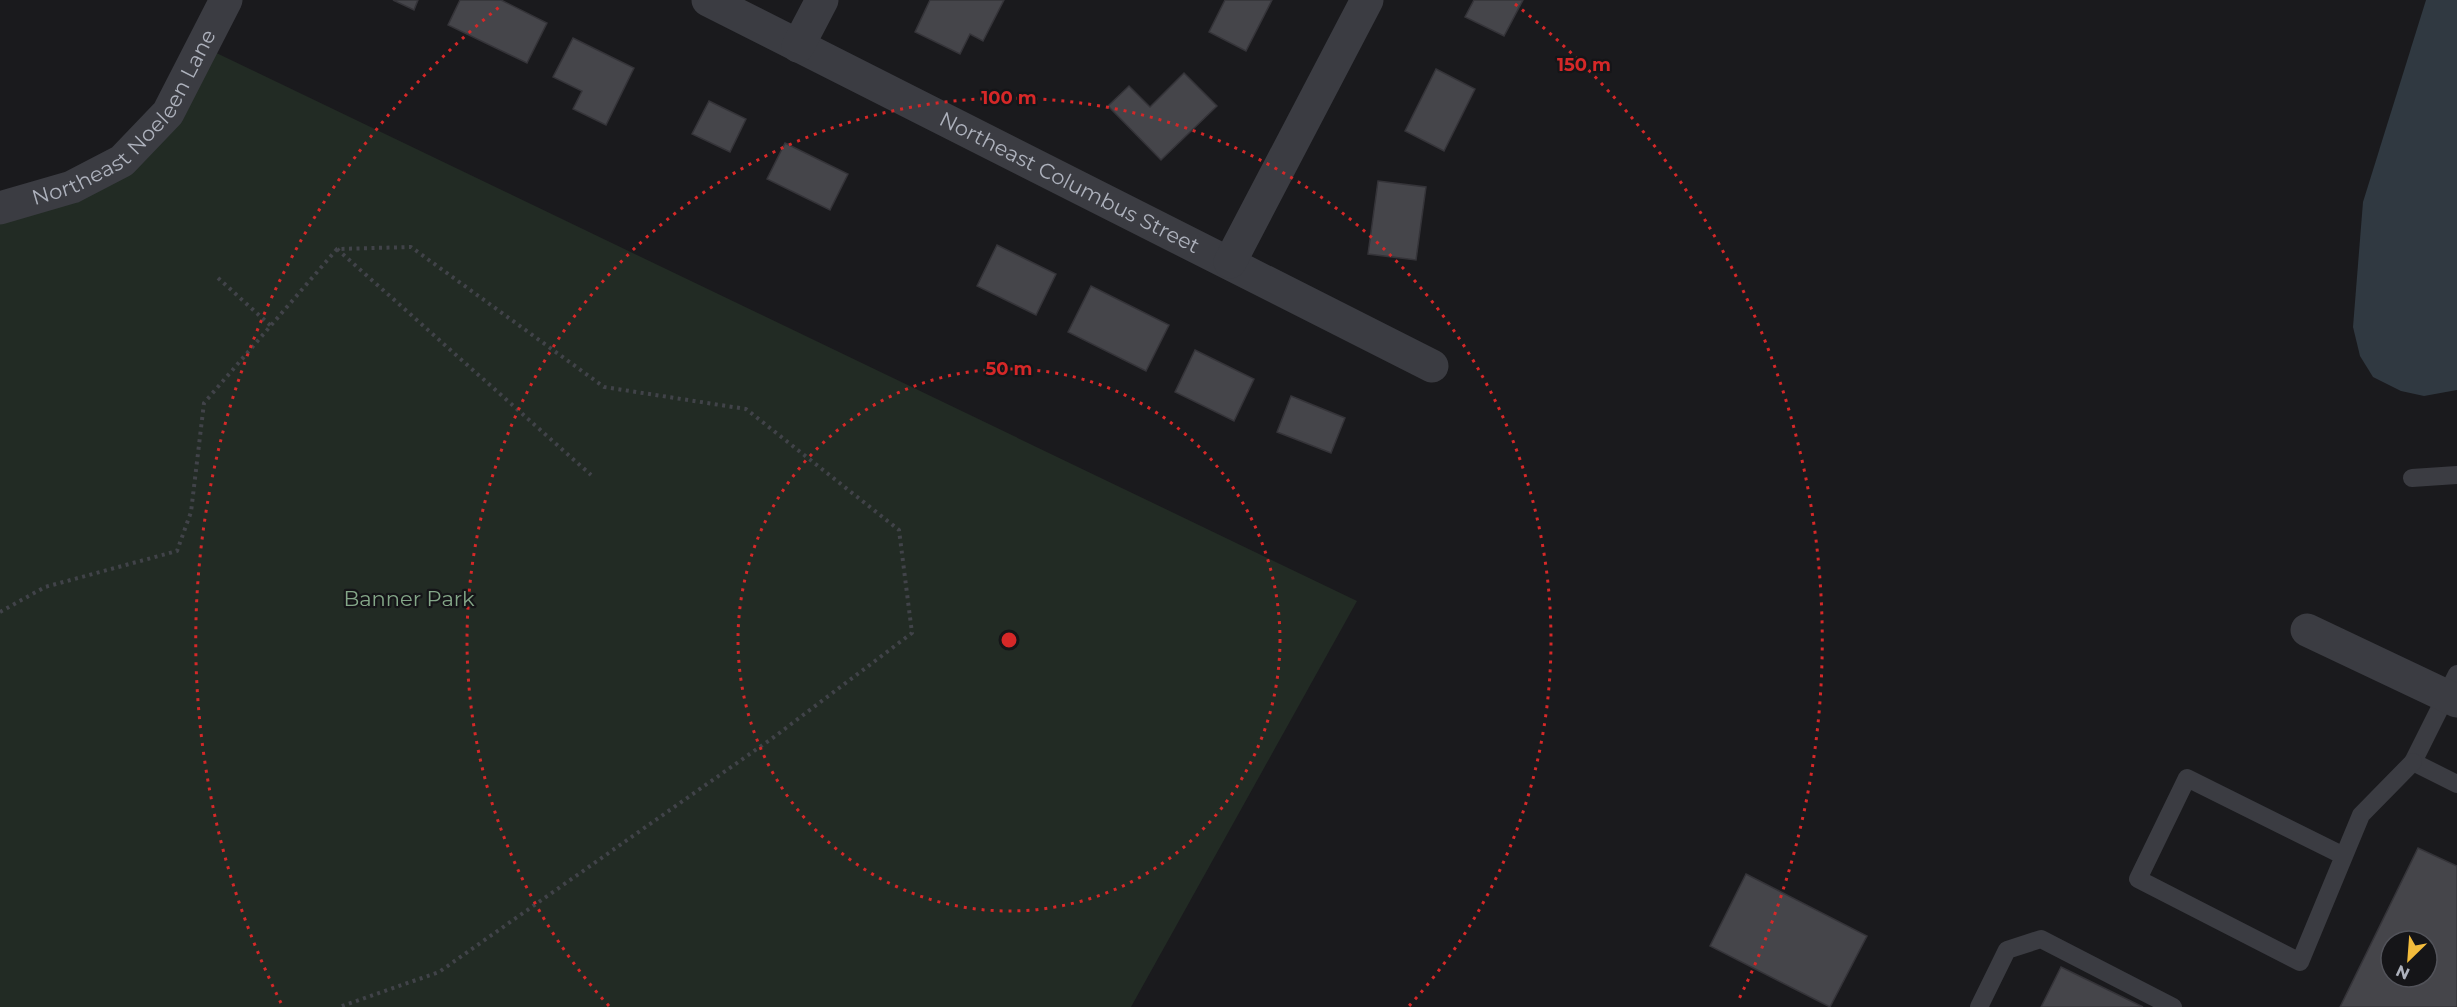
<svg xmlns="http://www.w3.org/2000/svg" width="2457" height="1007" viewBox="0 0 2457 1007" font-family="Montserrat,sans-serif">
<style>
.green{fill:#222b24}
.water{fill:#303941}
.building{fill:#45454a;stroke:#353439;stroke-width:1.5;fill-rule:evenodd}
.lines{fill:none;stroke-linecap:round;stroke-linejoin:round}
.path{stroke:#414349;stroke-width:4;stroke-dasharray:3 4.5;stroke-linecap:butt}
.lane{stroke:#3b3c42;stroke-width:18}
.street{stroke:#3b3c42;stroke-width:33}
.ring{fill:none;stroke:#d62828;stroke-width:3;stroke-dasharray:3 6}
.labels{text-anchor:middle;stroke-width:4.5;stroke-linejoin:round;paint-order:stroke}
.street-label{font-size:21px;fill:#adb1bc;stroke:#151518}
.park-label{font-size:21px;fill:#84a788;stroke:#151518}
.centre{fill:#d62828;stroke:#151518;stroke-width:3}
.ring-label{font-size:18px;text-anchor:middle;font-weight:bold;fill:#d62828;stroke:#151518;stroke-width:4.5;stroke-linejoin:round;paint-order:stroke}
</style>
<rect width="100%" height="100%" fill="#1a1a1d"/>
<path class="green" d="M204 47 1357 601 1131 1007H0V212L122 161Z"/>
<path class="water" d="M2426 0H2457V390L2424 396 2401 391 2373 377 2360 356 2353 327 2363 202Z"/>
<g class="building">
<path d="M393 0H418L414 10Z"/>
<path d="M460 0H501L547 23 527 63 448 25Z"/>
<path d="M930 0H1004L983 41 970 34 960 54 915 32Z"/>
<path d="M1225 0H1272L1246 51 1209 32Z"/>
<path d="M1474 0H1523L1504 36 1465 17Z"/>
<path d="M573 38 634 68 606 125 573 109 582 91 553 77Z"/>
<path d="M1436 69 1475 89 1444 151 1405 131Z"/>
<path d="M1184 73 1217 106 1161 160 1108 106 1129 86 1150 107Z"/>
<path d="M709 101 746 119 730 152 692 134Z"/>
<path d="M785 143 848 174 830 210 767 179Z"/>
<path d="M1378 181 1426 187 1416 260 1368 254Z"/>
<path d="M997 245 1056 274 1036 315 977 286Z"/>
<path d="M1091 286 1169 325 1146 371 1068 332Z"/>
<path d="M1195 350 1254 379 1234 421 1175 392Z"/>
<path d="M1291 396 1345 418 1331 453 1277 432Z"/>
<path d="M2418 848 2457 866V1007H2340ZM2391 941H2427V977H2391Z"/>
<path d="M1746 874 1867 936 1830 1007 1710 946Z"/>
<path d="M2061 967 2143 1007H2041Z"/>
</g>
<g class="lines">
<g class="path">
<path d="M337 249 591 475"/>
<path d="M218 278 271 326"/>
<path d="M0 612 45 587 177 551 191 512 204 403 337 249 411 247 604 387 746 409 899 530 912 633 774 737 439 972 339 1007"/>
</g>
<g class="lane">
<path d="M2412 478 2457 475"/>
<path d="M2457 674 2413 762 2457 784"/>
<path d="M2344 856 2187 778 2138 879 2300 962 2361 815 2413 762"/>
<path d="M1979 1007 2007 950 2041 939 2173 1007"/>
</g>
<g class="street">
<path id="s1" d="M708 0 1432 366"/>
<path d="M798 46 822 0"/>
<path id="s2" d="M0 208 72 187 122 161 168 113 226 0"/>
<path d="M1230 262 1367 0"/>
<path d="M2307 630 2457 701"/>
</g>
</g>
<g class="ring">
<circle cx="1009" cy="640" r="271"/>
<path d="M609 1006A542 542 0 1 1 1409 1006"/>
<path d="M281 1003A813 813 0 0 1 503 4M1515 4A813 813 0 0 1 1737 1003"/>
</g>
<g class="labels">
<g class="street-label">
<text dy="7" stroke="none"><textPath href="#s2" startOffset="162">Northeast Noeleen Lane</textPath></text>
<text dy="7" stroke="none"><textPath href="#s1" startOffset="405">Northeast Columbus Street</textPath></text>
</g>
<g class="park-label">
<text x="409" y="606">Banner Park</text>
</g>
</g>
<circle cx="1009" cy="640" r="9" class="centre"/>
<g class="ring-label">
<text x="1584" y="71">150 m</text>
<text x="1009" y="104">100 m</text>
<text x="1009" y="375">50 m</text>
</g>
<g transform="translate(2409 959) rotate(205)"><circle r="28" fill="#151518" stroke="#52535a" stroke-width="1.5"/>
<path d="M0-4.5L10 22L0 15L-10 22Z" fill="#f3bc3c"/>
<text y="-9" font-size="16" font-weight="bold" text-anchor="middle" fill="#adb1bc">N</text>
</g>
</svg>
